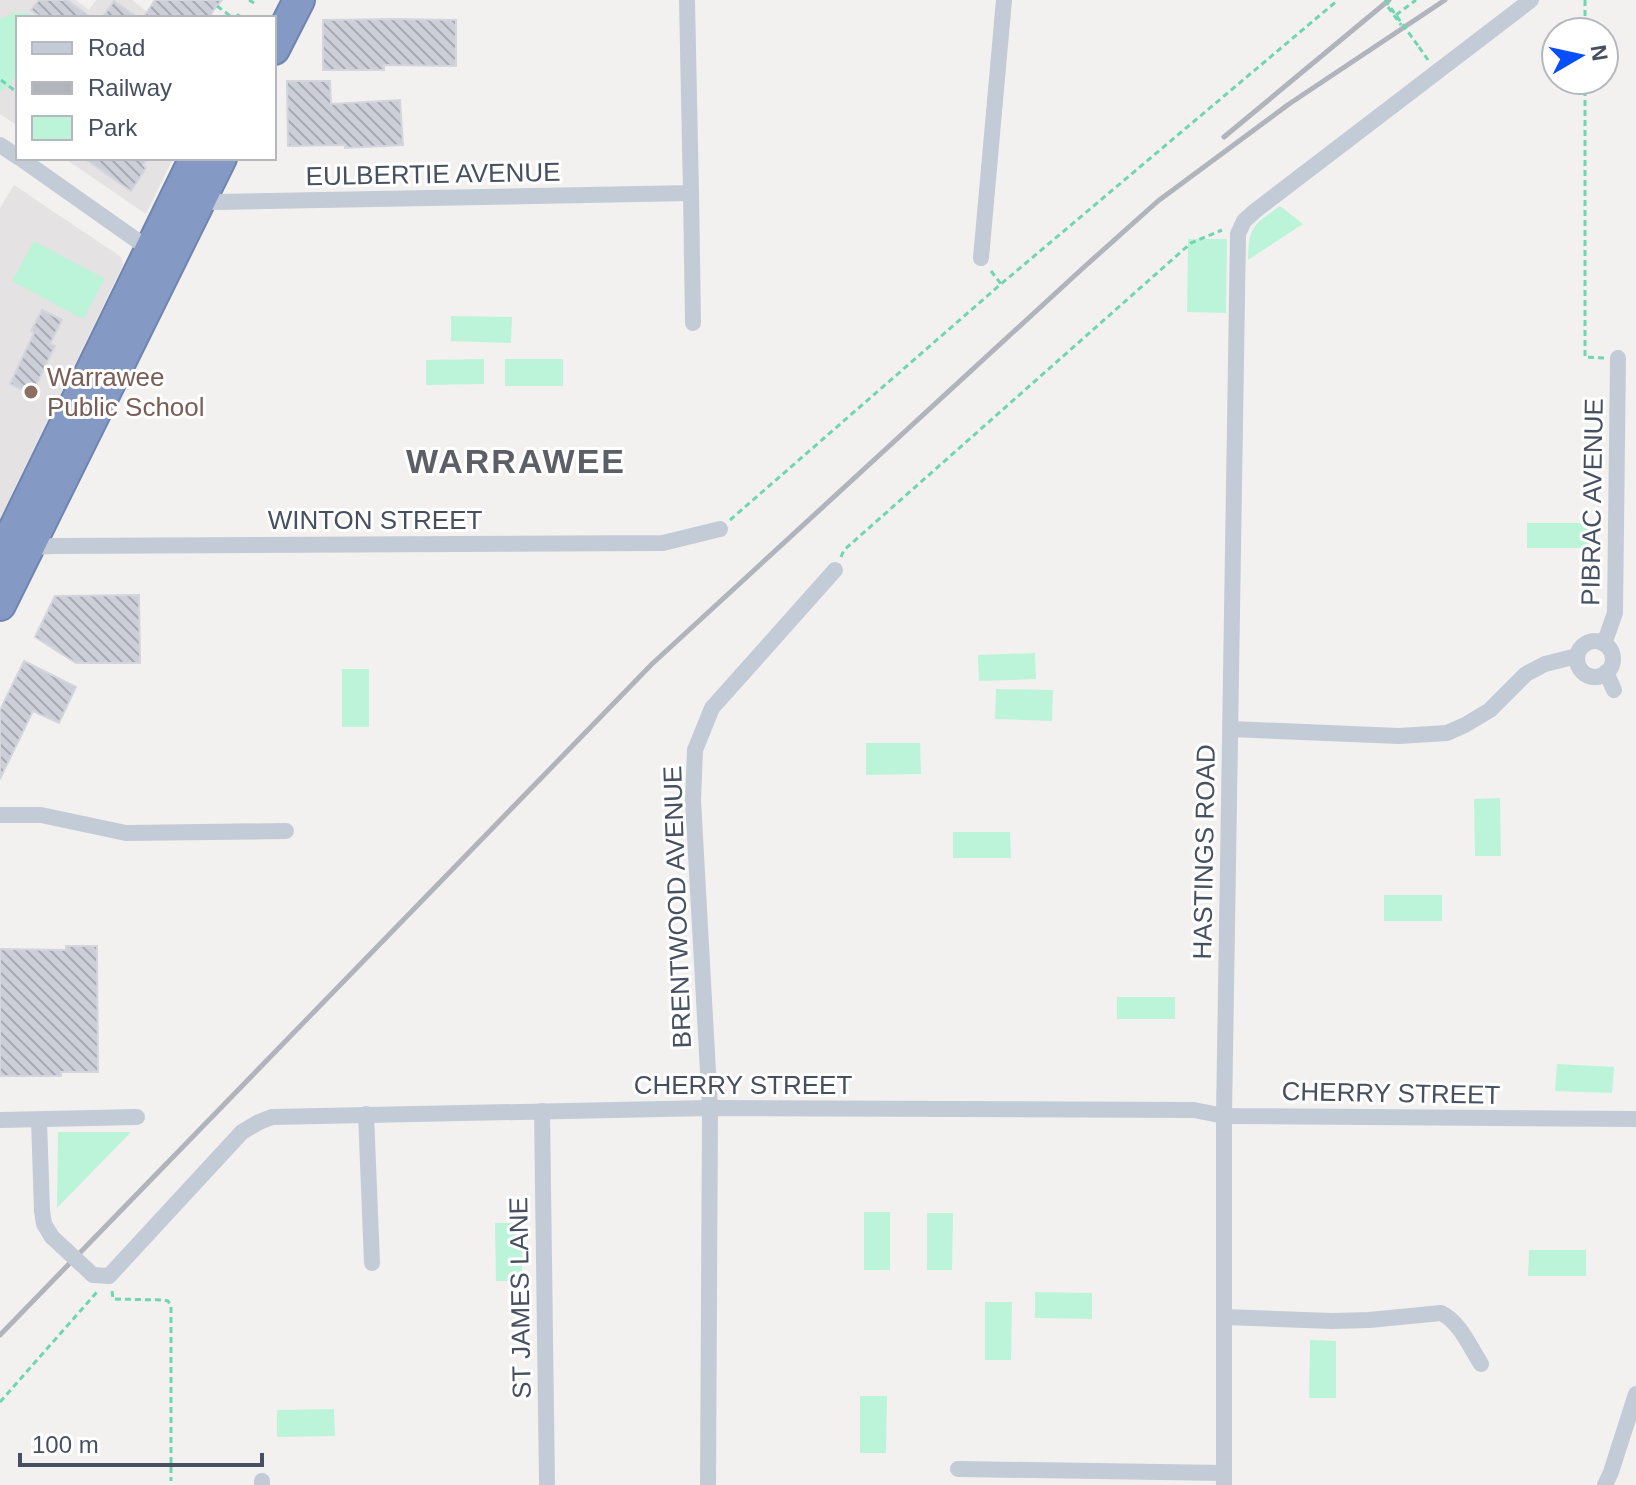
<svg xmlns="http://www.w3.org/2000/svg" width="1636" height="1485" viewBox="0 0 1636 1485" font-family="Arial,sans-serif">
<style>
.education{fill:#e4e2e2}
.park{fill:#bbf4d9}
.building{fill:url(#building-back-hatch);stroke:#d4d5dd;stroke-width:2}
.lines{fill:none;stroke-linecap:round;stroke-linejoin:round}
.highway-casing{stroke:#6f85b0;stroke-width:34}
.path{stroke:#6fd6b1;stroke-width:3;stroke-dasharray:6 4;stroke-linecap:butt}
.street{stroke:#c3cbd7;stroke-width:16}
.highway{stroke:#849ac4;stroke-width:30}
.rail{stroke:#b2b4bc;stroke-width:5}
.path-bridge{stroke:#6fd6b1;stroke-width:3;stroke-dasharray:6 4;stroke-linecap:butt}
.street-bridge{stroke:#c3cbd7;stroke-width:16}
.education-dot{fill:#8d6e63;stroke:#fff;stroke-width:3}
.labels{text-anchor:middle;stroke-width:6;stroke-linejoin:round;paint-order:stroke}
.street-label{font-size:26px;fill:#465060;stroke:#fff}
.education-label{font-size:26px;fill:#785e54;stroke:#fff;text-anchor:start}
.district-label{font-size:34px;font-weight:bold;letter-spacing:2px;fill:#5c5f66;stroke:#fff}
</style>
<defs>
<pattern id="building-back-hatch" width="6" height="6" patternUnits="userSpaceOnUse" patternTransform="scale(2)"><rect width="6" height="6" fill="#cccfd7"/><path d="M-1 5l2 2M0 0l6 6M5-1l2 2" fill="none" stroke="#a7aab2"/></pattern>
</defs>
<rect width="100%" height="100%" fill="#f3f1f0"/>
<g class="education">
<path d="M0 0H76L89 10 96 0H132L154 17 153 18H18V126L0 114Z"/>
<path d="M64 158H173L146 214Z"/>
<path d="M14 185 121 257 123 265 0 518V208Z"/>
</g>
<g class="park">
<path d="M14 13H29L34 18H18V75L8 86 0 92V19Z"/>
<path d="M1280 206 1303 224 1248 260C1249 225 1253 226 1280 206Z"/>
<path d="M1188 239H1227L1226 313 1187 312Z"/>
<path d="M34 241 105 279 83 319 12 281Z"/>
<path d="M451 316 512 317 511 343 451 341Z"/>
<path d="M484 359V384L426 385V360Z"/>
<rect x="505" y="359" width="58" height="27"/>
<rect x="1527" y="523" width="64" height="25"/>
<path d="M1035 653 1036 679 979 681 978 655Z"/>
<rect x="342" y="669" width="27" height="58"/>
<path d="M996 689 1053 690 1052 721 995 719Z"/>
<path d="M866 743H920L921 774 866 775Z"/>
<path d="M1500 798 1501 856H1475L1474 799Z"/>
<path d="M953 832H1010L1011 858H953Z"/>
<rect x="1384" y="895" width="58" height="26"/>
<rect x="1117" y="997" width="58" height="22"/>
<path d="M1557 1064 1614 1067 1612 1093 1555 1091Z"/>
<path d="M58 1132H131L57 1208Z"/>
<rect x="864" y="1212" width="26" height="58"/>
<path d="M927 1213H953L952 1270H927Z"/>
<path d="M495 1223H522V1281H496Z"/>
<path d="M1529 1250H1586V1276H1528Z"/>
<path d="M1035 1292 1092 1293V1319L1035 1318Z"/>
<path d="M985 1302H1012L1011 1360H985Z"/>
<path d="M1310 1340 1336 1341V1398H1309Z"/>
<path d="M860 1396H887L886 1453H860Z"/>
<path d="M334 1409 335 1436 277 1437V1410Z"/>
</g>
<g class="building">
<path d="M39 0H67L92 18H42L31 10Z"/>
<path d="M155 0H222L212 12 211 18H143Z"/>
<path d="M114 1 138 18H102Z"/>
<path d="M394 19 456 20V66L384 65V70H323V20Z"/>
<path d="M287 81H330L331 104 400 100 403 145 345 148V145L288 146Z"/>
<path d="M84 158H148L143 165 146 168 131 191Z"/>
<path d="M42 310 62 320 50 344 55 346 32 394 10 384 34 333 31 331Z"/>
<path d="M139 595 140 663H76L35 637 55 596Z"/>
<path d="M24 661 76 687 59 723 33 711 0 779V710Z"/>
<path d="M66 946H97L98 1072H61V1076H0V949L66 950Z"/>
</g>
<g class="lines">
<defs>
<g id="highway">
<path d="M274 49 299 0"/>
<path d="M0 558 195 158"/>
<path d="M0 605 221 158"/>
</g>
</defs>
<use href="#highway" class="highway-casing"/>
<g class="path">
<path d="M249 0 254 3"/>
<path d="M1585 0V32"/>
<path d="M217 6 233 18"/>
<path d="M1388 7 1401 25"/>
<path d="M1396 15 1416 0"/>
<path d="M236 18 238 15 243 18"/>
<path d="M1419 47 1428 60"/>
<path d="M1 80 18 93"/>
<path d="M1585 80V357L1604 358"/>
<path d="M991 271 1001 284"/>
<path d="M730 520 1001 284 1338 0"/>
<path d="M841 557 844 550 1191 243 1222 230"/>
<path d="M112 1291 113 1299 164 1300 168 1301 171 1306V1481"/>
<path d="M0 1402 97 1292"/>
</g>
<g class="street">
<path d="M0 145 18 157"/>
<path d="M20 158 142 244 152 248"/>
<path d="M691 193 693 323"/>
<path d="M197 201 218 202 691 193 687 0"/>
<path d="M981 258 1004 0"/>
<path d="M29 547 56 546 663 543 720 529"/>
<circle cx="1595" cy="659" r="18"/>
<path d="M1604 644 1615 613 1618 358"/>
<path d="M1606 672 1614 690"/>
<path d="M1231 729 1399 736 1447 733 1465 725 1490 710 1526 674 1545 664 1577 656"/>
<path d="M0 815H41L126 833 286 831"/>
<path d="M542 1111 547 1485"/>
<path d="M366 1114 372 1263"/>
<path d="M0 1120 137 1117"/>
<path d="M39 1120 42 1211 44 1224 52 1237"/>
<path d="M93 1275 109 1276 242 1132 259 1122 272 1117 710 1108 1194 1110 1224 1116 1636 1119"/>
<path d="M1224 1317 1332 1321 1369 1320 1441 1313C1460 1322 1470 1347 1481 1364"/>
<path d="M958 1469 1224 1473"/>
<path d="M262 1481V1485"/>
<path d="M708 1485 710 1108 693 800 695 750 712 708 835 570"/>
<path d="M1224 1485V1116L1238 234 1244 221 1255 211 1531 0"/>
<path d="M1605 1485 1611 1472 1636 1394"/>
</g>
<use href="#highway" class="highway"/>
<g class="rail">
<path d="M1224 137 1389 0"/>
<path d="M0 1335 652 664 1083 268 1158 201 1289 104 1445 0"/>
</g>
<path class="path-bridge" d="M1385 0 1419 47"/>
<path class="street-bridge" d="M52 1237 93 1275"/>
</g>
<circle class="education-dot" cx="31" cy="392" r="8"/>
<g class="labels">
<g class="street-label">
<text transform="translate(433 174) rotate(-1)" y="9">EULBERTIE AVENUE</text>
<text transform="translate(1592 502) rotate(-89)" y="9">PIBRAC AVENUE</text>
<text x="375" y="529">WINTON STREET</text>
<text transform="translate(1204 852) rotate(-89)" y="9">HASTINGS ROAD</text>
<text transform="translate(677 907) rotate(-92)" y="9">BRENTWOOD AVENUE</text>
<text x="743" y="1094">CHERRY STREET</text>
<text transform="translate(1391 1093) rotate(1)" y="9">CHERRY STREET</text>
<text transform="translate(520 1298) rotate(-91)" y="9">ST JAMES LANE</text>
</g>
<g class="education-label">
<text x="47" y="386">Warrawee<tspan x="47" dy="30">Public School</tspan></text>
</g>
<g class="district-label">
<text x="516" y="473">WARRAWEE</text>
</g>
</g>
<rect x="16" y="16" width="260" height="144" fill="#ffffff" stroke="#b5b9bf" stroke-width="2"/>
<rect x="32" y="42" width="40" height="12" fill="#c3cbd7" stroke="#b5b9bf" stroke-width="2"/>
<text x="88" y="56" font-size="24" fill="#465060">Road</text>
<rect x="32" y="82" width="40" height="12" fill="#b2b4bc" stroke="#b5b9bf" stroke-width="2"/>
<text x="88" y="96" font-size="24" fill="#465060">Railway</text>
<rect x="32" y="116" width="40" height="24" fill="#bbf4d9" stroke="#b5b9bf" stroke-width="2"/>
<text x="88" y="136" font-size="24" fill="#465060">Park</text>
<g transform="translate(1580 56) rotate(81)"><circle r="38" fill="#ffffff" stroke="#b5b9bf" stroke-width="2"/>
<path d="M0-6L14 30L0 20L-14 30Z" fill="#064ff8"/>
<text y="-12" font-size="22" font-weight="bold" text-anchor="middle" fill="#465060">N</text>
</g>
<path d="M20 1453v12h242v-12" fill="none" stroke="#465060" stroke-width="4"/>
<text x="32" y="1453" font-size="24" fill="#465060" stroke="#ffffff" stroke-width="6" paint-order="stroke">100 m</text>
</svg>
